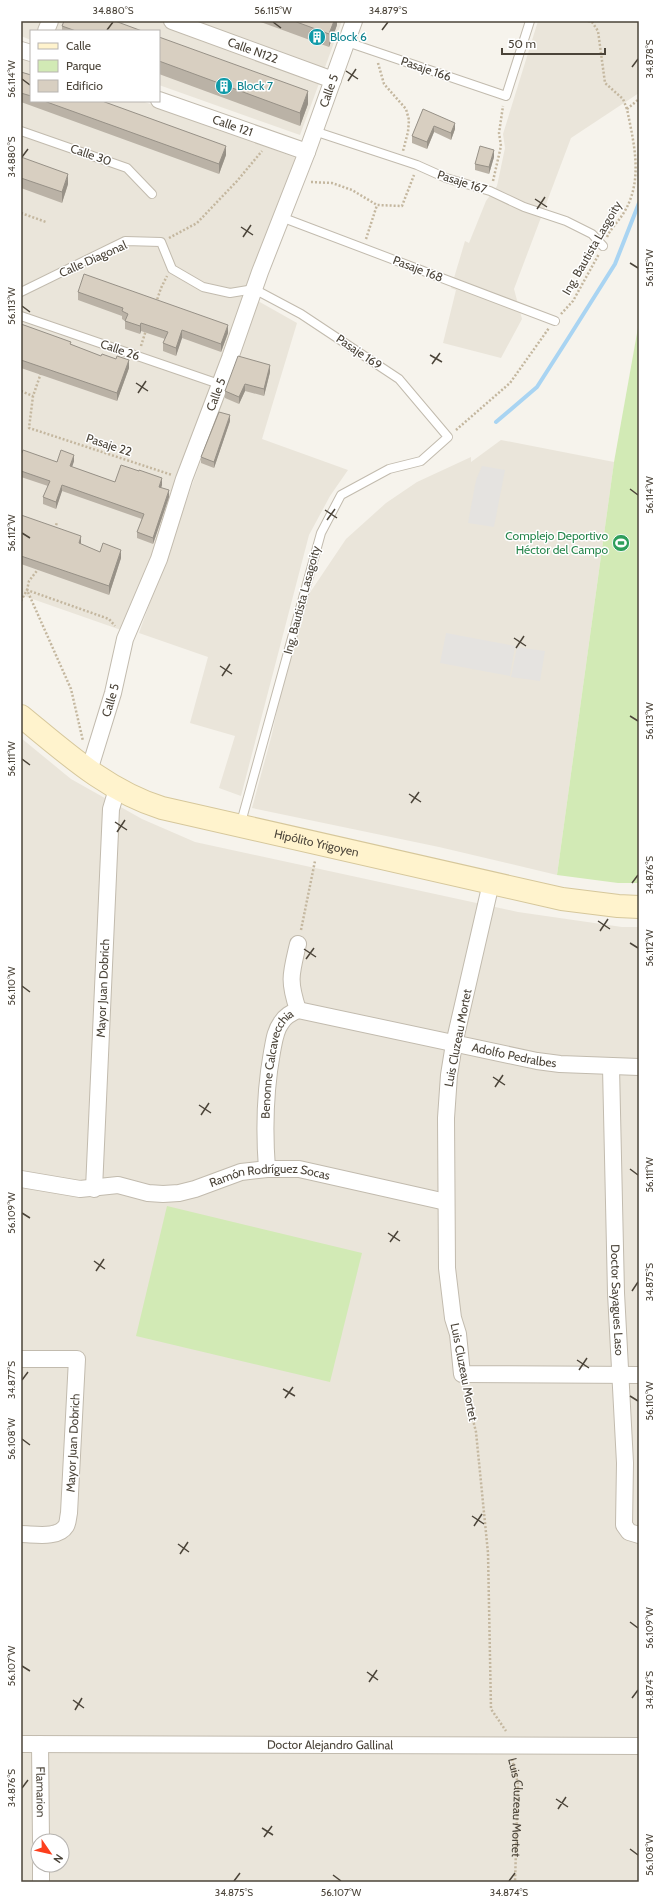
<svg xmlns="http://www.w3.org/2000/svg" width="660" height="1903" viewBox="0 0 660 1903" font-family="Cabin,sans-serif">
<style>
.residential{fill:#eae5da;fill-rule:evenodd}
.green{fill:#d2eab5}
.parking{fill:#e5e3e0}
.lines{fill:none;stroke-linecap:round;stroke-linejoin:round}
.stream{stroke:#a9d4f2;stroke-width:4}
.lane-casing{stroke:#c2bbae;stroke-width:10}
.street-casing{stroke:#c2bbae;stroke-width:18}
.secondary-casing{stroke:#d6c79b;stroke-width:24}
.path{stroke:#c4b79f;stroke-width:2.5;stroke-dasharray:2 2;stroke-linecap:butt}
.lane{stroke:#fff;stroke-width:8}
.street{stroke:#fff;stroke-width:16}
.secondary{stroke:#fff3cd;stroke-width:22}
.wall{fill:#bab2a6}
.shaded-wall{fill:#979187}
.building{fill:#d8cfc1;stroke:#979187}
.ticks{fill:none;stroke:#4b4439;stroke-width:1.5}
.labels{text-anchor:middle;stroke-width:3;stroke-linejoin:round;paint-order:stroke}
.culture-label{font-size:12px;fill:#0d838f;stroke:#fff;text-anchor:start}
.street-label{font-size:12px;fill:#4b4439;stroke:#fff}
.leisure-label{font-size:12px;fill:#27864d;stroke:#fff;text-anchor:end}
.neatline{fill:none;stroke:#4b4439;stroke-width:1.5}
.ticks-label{font-size:10px;text-anchor:middle;fill:#4b4439}
</style>
<rect width="100%" height="100%" fill="#f6f3ec"/>
<g class="residential">
<path d="M21 21H342L300 135 159 85V31H31V40L21 36Z"/>
<path d="M538 21H639V93L571 138 514 289 522 319 501 358 443 343 456 290 451 288 465 241 469 243 486 201 497 186 505 148 503 134Z"/>
<path d="M21 57 31 60V101H142L296 158 161 537 121 630 21 595Z"/>
<path d="M258 301 297 323 262 439 348 470 330 496 309 535 241 796 219 788 235 736 190 723 208 657 139 633Z"/>
<path d="M501 440 614 462 557 875 439 847 252 808 272 734 281 691 309 594 346 539 386 503 417 482 471 457V462Z"/>
<path d="M21 738 71 779 142 819 195 842 518 912 622 927H639V1882H21ZM38 1841H62V1865H38Z"/>
</g>
<g class="green">
<path d="M639 322V883H618L557 875 614 462Z"/>
<path d="M167 1206 362 1253 330 1382 136 1336Z"/>
</g>
<g class="parking">
<path d="M482 466 505 470 494 527 468 523 476 480Z"/>
<path d="M446 633 515 646 510 676 440 663Z"/>
<path d="M517 647 545 651 540 681 511 677Z"/>
</g>
<g class="lines">
<path class="stream" d="M496 422 537 387 569 337 615 264 639 203"/>
<defs>
<g id="lane">
<path d="M347 42 506 96 530 21"/>
<path d="M21 131 127 168 152 194"/>
<path d="M314 131 417 165 446 178 490 191 524 207 566 221 592 234 603 246"/>
<path d="M281 217 555 321"/>
<path d="M21 292 125 241 161 242 172 269 203 287 230 293 254 289 301 314 399 379 448 437 421 461 389 469 341 495 321 533 240 826"/>
<path d="M21 316 219 384"/>
</g>
<g id="street">
<path id="s2" d="M172 21 333 80"/>
<path d="M46 31 50 21"/>
<path d="M21 50 31 53"/>
<path id="s3" d="M159 100 307 152"/>
<path id="s4" d="M89 771 113 693 125 639 159 559 184 479 230 358 260 272 307 152 354 21"/>
<path d="M491 883 454 1044 449 1075 446 1118 447 1268 453 1318 458 1334 462 1374 639 1375"/>
<path id="s5" d="M298 1010 537 1061 560 1064 639 1067"/>
<path d="M298 1010C288 980 291 974 298 944"/>
<path id="s6" d="M611 1067 616 1293 625 1463 624 1525 629 1532 639 1535"/>
<path id="s7" d="M267 1169C264 1130 265 1091 272 1052 274 1042 275 1031 281 1023 285 1016 291 1013 298 1010"/>
<path id="s8" d="M21 1179 80 1189 118 1185 148 1193 163 1194 179 1193 195 1189 241 1172 267 1169H299L446 1202"/>
<path id="s9" d="M94 1189 111 809 117 789"/>
<path d="M21 1359H77L69 1513C68 1517 68 1523 66 1526 58 1539 34 1534 21 1534"/>
<path id="s10" d="M21 1744 639 1746"/>
<path id="s11" d="M40 1744 41 1841"/>
<path d="M41 1865V1882"/>
</g>
<g id="secondary">
<path id="s12" d="M21 716C65 752 107 791 162 808L562 899 618 906 639 907"/>
</g>
</defs>
<use href="#lane" class="lane-casing"/>
<use href="#street" class="street-casing"/>
<use href="#secondary" class="secondary-casing"/>
<g class="path">
<path d="M588 21 592 22 598 31 605 83 623 99 627 109"/>
<path d="M378 63 384 84 406 109 409 120 408 132 403 151"/>
<path d="M493 181 501 146 499 133 503 106"/>
<path d="M311 182 332 183 352 190 377 205 402 206 414 175"/>
<path d="M21 213 46 222"/>
<path d="M607 237C611 228 618 222 623 214 644 181 634 144 627 109L639 99"/>
<path d="M169 238 197 223 237 181 262 151"/>
<path d="M366 239 377 205"/>
<path d="M156 303 161 288 167 276"/>
<path d="M561 314 573 301 599 254"/>
<path d="M141 346 146 330"/>
<path d="M41 373 33 396 29 428 172 475"/>
<path d="M21 391 33 396"/>
<path d="M456 430 510 383 549 328"/>
<path d="M55 529 57 522"/>
<path d="M39 568 29 581 27 590 71 689 83 741"/>
<path d="M21 601 27 590 109 619 115 626"/>
<path d="M301 930 315 861"/>
<path d="M465 1388 476 1432 488 1553 491 1709 506 1731"/>
<path id="s1" d="M512 1759 518 1784 515 1882"/>
</g>
<use href="#lane" class="lane"/>
<use href="#street" class="street"/>
<use href="#secondary" class="secondary"/>
</g>
<g class="wall">
<path d="M258 21H337V25L329 47Z"/>
<path d="M62 26 142 31H62Z"/>
<path d="M159 37 308 104 300 126 159 74Z"/>
<path d="M21 72 31 75V101H102L226 155 219 174 21 102Z"/>
<path d="M423 109 455 129 451 140 434 132 427 149 412 143V136Z"/>
<path d="M21 157 68 184 62 203 21 188Z"/>
<path d="M494 157 489 174 475 170V164Z"/>
<path d="M78 292 228 333 221 352 182 338 176 356 163 351V343L165 339 141 331 140 334 125 329V321L122 319V316L78 300Z"/>
<path d="M21 324 129 368 117 401 21 368Z"/>
<path d="M270 372 264 396 245 391 239 404 225 398V391Z"/>
<path d="M230 421 214 468 201 463V457Z"/>
<path d="M21 455 57 462 74 461 72 467 115 482 162 485 161 488 169 497 153 544 137 538V532L142 519 62 491 56 509 43 504V497L48 486 21 477Z"/>
<path d="M21 515 81 544 100 552 121 558 109 595 21 564Z"/>
</g>
<g class="shaded-wall">
<path d="M334 21H337V25L329 47V34Z"/>
<path d="M308 91V104L300 126V113Z"/>
<path d="M455 123V129L451 140V133Z"/>
<path d="M434 126V132L427 149V142Z"/>
<path d="M226 146V155L219 174V164Z"/>
<path d="M494 150V157L489 174V167Z"/>
<path d="M68 174V184L62 203V192Z"/>
<path d="M141 323V331L140 334V326Z"/>
<path d="M228 325V333L221 352V344Z"/>
<path d="M182 330V338L176 356V348Z"/>
<path d="M129 360V368L117 401V393Z"/>
<path d="M270 365V372L264 396V389Z"/>
<path d="M245 384V391L239 404V397Z"/>
<path d="M230 415V421L214 468V462Z"/>
<path d="M74 455V461L70 473V466Z"/>
<path d="M162 478V485L159 493V487Z"/>
<path d="M62 485V491L56 509V502Z"/>
<path d="M169 490V497L153 544V538Z"/>
<path d="M81 536V545L79 543Z"/>
<path d="M121 550V558L109 595V586Z"/>
</g>
<g class="building">
<path d="M64 21H115L142 31H76L62 26Z"/>
<path d="M294 21H334L329 34Z"/>
<path d="M159 37 308 91 300 113 159 61Z"/>
<path d="M21 72 31 75V96L21 93Z"/>
<path d="M44 101H102L226 146 219 164Z"/>
<path d="M423 109 455 123 451 133 434 126 427 142 412 136Z"/>
<path d="M480 146 494 150 489 167 475 164Z"/>
<path d="M21 157 68 174 62 192 21 178Z"/>
<path d="M84 274 228 325 221 344 182 330 176 348 163 343 168 332 141 323 140 326 125 321 128 314 122 311 123 308 78 292Z"/>
<path d="M21 324 71 342 70 344 101 356 102 354 116 359 117 356 129 360 117 393 21 360Z"/>
<path d="M238 356 270 365 264 389 245 384 239 397 225 391Z"/>
<path d="M219 412 230 415 214 462 201 457Z"/>
<path d="M23 450 57 462 61 450 74 455 70 466 115 482 121 465 139 471V470L162 478 159 487 169 490 153 538 137 532 144 514 62 485 56 502 43 497 50 481 21 471V455Z"/>
<path d="M21 515 81 536 79 543 100 552 103 543 121 550 109 586 21 556Z"/>
</g>
<path class="ticks" d="M273 22 281 28M107 30 113 22M382 30 388 22M632 67 638 59M346 71 358 79M22 79 30 85M348 81 356 69M22 157 28 149M535 199 547 207M537 209 545 197M241 227 253 235M243 237 251 225M630 263 638 268M22 306 30 312M430 355 442 362M432 364 440 353M136 383 148 391M138 393 146 381M630 489 638 495M325 510 337 518M327 520 335 509M22 533 30 538M514 638 526 646M516 648 524 636M220 666 232 674M222 676 230 664M630 716 638 721M22 759 30 765M409 794 421 802M411 803 419 792M115 822 127 830M117 832 125 820M632 883 638 875M598 921 610 929M600 931 608 919M630 943 638 948M304 949 316 957M306 959 314 948M22 986 30 992M493 1077 505 1085M495 1087 503 1075M199 1105 211 1113M201 1115 209 1103M630 1169 638 1175M22 1213 30 1218M388 1233 400 1241M390 1242 398 1231M94 1261 105 1269M96 1271 104 1259M632 1291 638 1282M577 1360 589 1368M579 1370 587 1358M22 1380 28 1372M283 1389 295 1396M630 1396 638 1401M285 1398 293 1387M22 1439 30 1445M472 1516 484 1524M474 1526 482 1514M178 1544 189 1552M180 1554 188 1542M630 1622 638 1628M22 1666 30 1671M367 1672 378 1680M369 1682 377 1670M632 1698 638 1690M73 1700 84 1708M75 1710 82 1698M22 1788 28 1780M556 1799 568 1807M558 1809 566 1797M262 1828 273 1835M264 1837 272 1826M630 1849 638 1855M333 1875 341 1881M234 1881 240 1873M509 1881 515 1873"/>
<defs>
<symbol id="building-disc" viewBox="-11 -11 22 22"><circle r="9.5" fill="#0f9aa8" stroke="#fff"/><path d="M-4-6H4V6H1V3H-1V6H-4ZM-2.5-4.3h1.7v1.8h-1.7ZM.8-4.3h1.7v1.8H.8ZM-2.5-1h1.7V.8h-1.7ZM.8-1h1.7V.8H.8Z" fill="#fff"/></symbol>
<symbol id="stadium-disc" viewBox="-11 -11 22 22"><circle r="9.5" fill="#2e9e5b" stroke="#fff"/><path d="M0-5a6.5 5 0 1 0 0 10a6.5 5 0 1 0 0-10ZM-3.5-1.8h7v3.6h-7Z" fill="#fff"/></symbol>
</defs>
<g fill-rule="evenodd">
<use href="#building-disc" x="307" y="27" width="20" height="20"/>
<use href="#building-disc" x="214" y="76" width="20" height="20"/>
<use href="#stadium-disc" x="611" y="533" width="20" height="20"/>
</g>
<g class="labels">
<g class="culture-label">
<text x="330" y="41">Block 6</text>
<text x="237" y="90">Block 7</text>
</g>
<g class="street-label">
<text dy="4" stroke="none"><textPath href="#s2" startOffset="86">Calle N122</textPath></text>
<text transform="translate(426 69) rotate(19)" y="4">Pasaje 166</text>
<text dy="4" stroke="none"><textPath href="#s4" startOffset="722">Calle 5</textPath></text>
<text dy="4" stroke="none"><textPath href="#s3" startOffset="78">Calle 121</textPath></text>
<text transform="translate(91 155) rotate(19)" y="4">Calle 30</text>
<text transform="translate(462 182) rotate(18)" y="4">Pasaje 167</text>
<text transform="translate(592 248) rotate(-60)" y="4">Ing. Bautista Lasgoity</text>
<text transform="translate(93 259) rotate(-24)" y="4">Calle Diagonal</text>
<text transform="translate(418 269) rotate(21)" y="4">Pasaje 168</text>
<text transform="translate(120 350) rotate(19)" y="4">Calle 26</text>
<text transform="translate(359 352) rotate(34)" y="4">Pasaje 169</text>
<text dy="4" stroke="none"><textPath href="#s4" startOffset="398">Calle 5</textPath></text>
<text transform="translate(109 445) rotate(18)" y="4">Pasaje 22</text>
<text transform="translate(302 600) rotate(-75)" y="4">Ing. Bautista Lasagoity</text>
<text dy="4" stroke="none"><textPath href="#s4" startOffset="74">Calle 5</textPath></text>
<text dy="4" stroke="none"><textPath href="#s12" startOffset="328">Hipólito Yrigoyen</textPath></text>
<text dy="4" stroke="none"><textPath href="#s9" startOffset="201">Mayor Juan Dobrich</textPath></text>
<text transform="translate(458 1038) rotate(-79)" y="4">Luis Cluzeau Mortet</text>
<text dy="4" stroke="none"><textPath href="#s5" startOffset="221">Adolfo Pedralbes</textPath></text>
<text dy="4" stroke="none"><textPath href="#s7" startOffset="107">Benonne Calcavecchia</textPath></text>
<text dy="4" stroke="none"><textPath href="#s8" startOffset="254">Ramón Rodríguez Socas</textPath></text>
<text dy="4" stroke="none"><textPath href="#s6" startOffset="233">Doctor Sayagues Laso</textPath></text>
<text transform="translate(464 1372) rotate(79)" y="4">Luis Cluzeau Mortet</text>
<text transform="translate(73 1443) rotate(-87)" y="4">Mayor Juan Dobrich</text>
<text dy="4" stroke="none"><textPath href="#s10" startOffset="309">Doctor Alejandro Gallinal</textPath></text>
<text dy="4" stroke="none"><textPath href="#s11" startOffset="48">Flamarion</textPath></text>
<text dy="4" stroke="none"><textPath href="#s1" startOffset="49">Luis Cluzeau Mortet</textPath></text>
</g>
<g class="leisure-label">
<text x="608" y="540">Complejo Deportivo<tspan x="608" dy="14">Héctor del Campo</tspan></text>
</g>
</g>
<rect width="660" height="1903" fill="none" stroke="#ffffff" stroke-width="44"/>
<rect x="30" y="30" width="130" height="72" fill="#ffffff" stroke="#b7b4b0"/>
<rect x="38" y="43" width="20" height="6" fill="#fff3cd" stroke="#b7b4b0"/>
<text x="66" y="50" font-size="12" fill="#4b4439">Calle</text>
<rect x="38" y="60" width="20" height="12" fill="#d2eab5" stroke="#b7b4b0"/>
<text x="66" y="70" font-size="12" fill="#4b4439">Parque</text>
<rect x="38" y="80" width="20" height="12" fill="#d8cfc1" stroke="#b7b4b0"/>
<text x="66" y="90" font-size="12" fill="#4b4439">Edificio</text>
<g transform="translate(50 1853) rotate(124)"><circle r="19" fill="#ffffff" stroke="#b7b4b0"/>
<path d="M0-3L7 15L0 10L-7 15Z" fill="#fc3f1d"/>
<text y="-6" font-size="11" font-weight="bold" text-anchor="middle" fill="#4b4439">N</text>
</g>
<path d="M502 48v6h103v-6" fill="none" stroke="#4b4439" stroke-width="2"/>
<text x="508" y="48" font-size="12" fill="#4b4439" stroke="#ffffff" stroke-width="3" paint-order="stroke">50 m</text>
<rect x="22" y="22" width="616" height="1859" class="neatline"/>
<g class="ticks-label">
<text x="113" y="14">34.880°S</text>
<text x="273" y="14">56.115°W</text>
<text x="388" y="14">34.879°S</text>
<text transform="translate(649 59) rotate(-90)" y="4">34.878°S</text>
<text transform="translate(11 79) rotate(-90)" y="4">56.114°W</text>
<text transform="translate(11 157) rotate(-90)" y="4">34.880°S</text>
<text transform="translate(649 268) rotate(-90)" y="4">56.115°W</text>
<text transform="translate(11 306) rotate(-90)" y="4">56.113°W</text>
<text transform="translate(649 495) rotate(-90)" y="4">56.114°W</text>
<text transform="translate(11 533) rotate(-90)" y="4">56.112°W</text>
<text transform="translate(649 721) rotate(-90)" y="4">56.113°W</text>
<text transform="translate(11 759) rotate(-90)" y="4">56.111°W</text>
<text transform="translate(649 875) rotate(-90)" y="4">34.876°S</text>
<text transform="translate(649 948) rotate(-90)" y="4">56.112°W</text>
<text transform="translate(11 986) rotate(-90)" y="4">56.110°W</text>
<text transform="translate(649 1175) rotate(-90)" y="4">56.111°W</text>
<text transform="translate(11 1213) rotate(-90)" y="4">56.109°W</text>
<text transform="translate(649 1282) rotate(-90)" y="4">34.875°S</text>
<text transform="translate(11 1380) rotate(-90)" y="4">34.877°S</text>
<text transform="translate(649 1401) rotate(-90)" y="4">56.110°W</text>
<text transform="translate(11 1439) rotate(-90)" y="4">56.108°W</text>
<text transform="translate(649 1628) rotate(-90)" y="4">56.109°W</text>
<text transform="translate(11 1666) rotate(-90)" y="4">56.107°W</text>
<text transform="translate(649 1690) rotate(-90)" y="4">34.874°S</text>
<text transform="translate(11 1788) rotate(-90)" y="4">34.876°S</text>
<text transform="translate(649 1855) rotate(-90)" y="4">56.108°W</text>
<text x="234" y="1896">34.875°S</text>
<text x="341" y="1896">56.107°W</text>
<text x="509" y="1896">34.874°S</text>
</g>
</svg>
